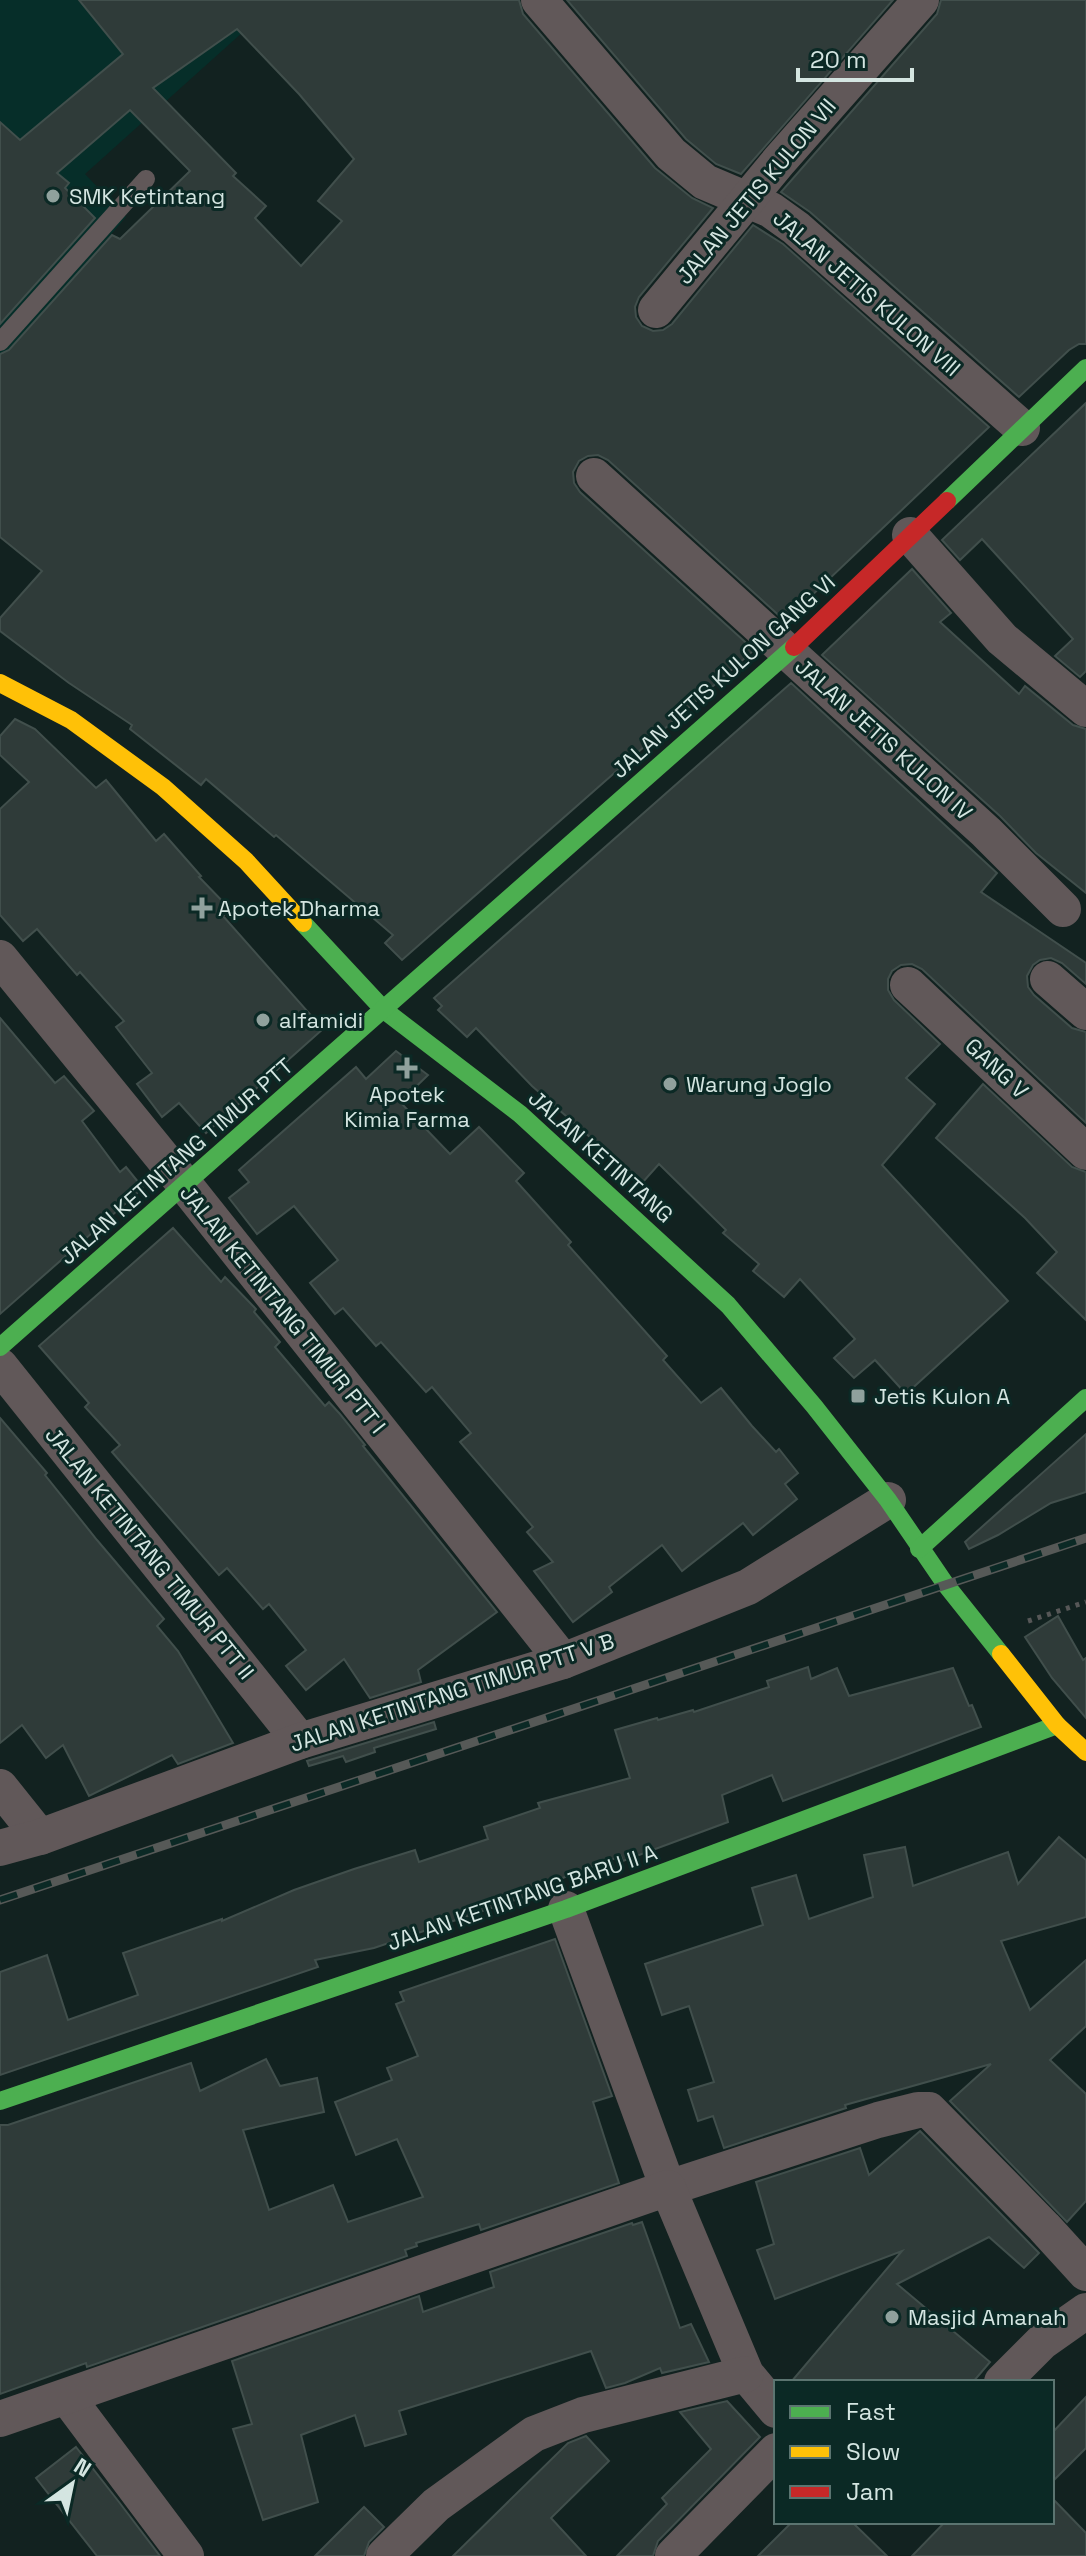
<svg xmlns="http://www.w3.org/2000/svg" width="1086" height="2556" viewBox="0 0 1086 2556" font-family="'Space Grotesk',sans-serif">
<style>
.built{fill:#062e29}
.building{fill:#2f3b39;stroke:#414f4c;stroke-width:2;fill-rule:evenodd}
.lines{fill:none;stroke-linecap:round;stroke-linejoin:round}
.path{stroke:#565757;stroke-width:5;stroke-dasharray:4 6;stroke-linecap:butt}
.lane{stroke:#615859;stroke-width:18}
.street{stroke:#615859;stroke-width:36}
.fast{stroke:#4caf50;stroke-width:18}
.slow{stroke:#ffc107;stroke-width:18}
.jam{stroke:#c62828;stroke-width:18}
.rail-casing{stroke:#565957;stroke-width:9}
.rail{stroke:#0b2925;stroke-width:6;stroke-dasharray:18;stroke-linecap:butt}
.poi-dot{fill:#90a19d;stroke:#0b2925;stroke-width:3}
.labels{text-anchor:middle;stroke-width:6;stroke-linejoin:round;paint-order:stroke}
.street-label{font-size:22px;fill:#d4e5e1;stroke:#0b2925}
.poi-label{font-size:22px;fill:#d4e5e1;stroke:#0b2925;text-anchor:start}
</style>
<rect width="100%" height="100%" fill="#122220"/>
<path class="built" d="M0 0H269L273 5 85 174 126 217 0 364Z"/>
<g class="building">
<path d="M79 0H519L523 14 655 168 692 198 713 208 639 297 635 307 636 317 642 326 653 331 663 330 672 324 753 225 783 244 989 427 785 621 608 460 598 455 588 456 579 461 573 472 574 483 580 492 754 650 402 960 385 943 393 935 276 835 274 837 206 779 201 785 130 729 132 725 69 683 0 631V618L42 571 0 537V354L9 350 112 235 120 239 190 171 130 110 57 173 69 183 65 188 95 218 0 324V122L20 140 123 54ZM237 29 299 94 354 159 318 201 342 221 301 266 255 218 266 206 233 176 236 173 153 88Z"/>
<path d="M567 0H893L741 174 716 164 686 139Z"/>
<path d="M941 0H1086V344H1079L1069 350 1019 397 810 212 781 192 937 14Z"/>
<path d="M1086 403V671L1080 677 1055 656 1073 639 982 539 960 560 942 540Z"/>
<path d="M912 569 951 613 940 622 1019 694 1025 686 1073 725 1086 729V893L1036 853 1000 816 822 655Z"/>
<path d="M791 683 997 873 981 892 1086 963V984L1062 963 1051 958 1040 960 1033 965 1027 976 1028 987 1034 995 1072 1028 1086 1032V1123L922 969 912 964 901 965 892 971 888 979V990L894 1000 940 1044 906 1078 935 1104 882 1165 1008 1301 906 1394 875 1360 854 1378 834 1358 855 1339 800 1279 784 1297 753 1271 759 1264 723 1233 726 1230 659 1164 642 1183 532 1086 476 1028 467 1037 438 1010 442 1006 434 998Z"/>
<path d="M15 719 35 729 96 788 106 780 156 841 164 834 201 876 199 877 230 909 223 916 323 1029 206 1133 179 1103 162 1117 137 1084 152 1073 116 1027 124 1021 80 972 77 975 37 929 23 941 0 915V809L29 782 0 755V736Z"/>
<path d="M0 1018 55 1083 64 1076 94 1111 82 1121 120 1172 126 1167 143 1188 0 1314Z"/>
<path d="M396 1051 428 1075 400 1102 450 1154 479 1127 524 1173 516 1181 571 1242 568 1245 667 1356 663 1360 701 1403 721 1388 752 1426 776 1452 779 1449 798 1473 785 1484 797 1499 753 1535 743 1523 682 1571 662 1545 609 1587 612 1592 573 1622 534 1571 553 1562 527 1532 533 1527 460 1442 471 1433 432 1387 426 1392 381 1342 376 1346 343 1308 335 1314 310 1283 338 1260 294 1206 257 1234 229 1198 249 1182 239 1170 356 1067 366 1079Z"/>
<path d="M983 1084 1072 1167 1086 1172V1320L1037 1273 1057 1252 1025 1218 936 1138Z"/>
<path d="M173 1228 221 1282 225 1277 256 1309 254 1312 280 1342 275 1347 325 1406 329 1402 340 1414 365 1445 363 1446 497 1612 418 1670 421 1682 370 1698 344 1659 306 1690 286 1666 306 1650 269 1604 263 1609 227 1568 219 1575 112 1452 120 1445 85 1407 89 1403 39 1346Z"/>
<path d="M0 1418 47 1473 45 1475 97 1540 164 1619 157 1626 178 1651 233 1743 178 1764 172 1755 89 1796 63 1745 46 1758 22 1725 0 1743Z"/>
<path d="M1086 1434V1492L1051 1503 998 1535 969 1549 965 1542Z"/>
<path d="M1058 1616 1083 1660 1086 1658V1718L1052 1678 1025 1637Z"/>
<path d="M808 1667 811 1679 837 1668 849 1696 953 1668 969 1706 972 1705 981 1727 783 1801 772 1775 722 1795 728 1822 623 1861 621 1856 552 1882 553 1887 374 1948 315 1960 318 1967 0 2075V1972L47 1955 68 2020 138 1995 123 1953 222 1919V1921L294 1890 354 1869 415 1850 419 1862 488 1839 484 1827 540 1808 538 1803 630 1778 615 1730 657 1718 658 1720 693 1710 694 1712 769 1687 767 1681Z"/>
<path d="M434 1722 436 1729 374 1748 375 1752 346 1762 343 1756 309 1766 307 1761Z"/>
<path d="M1059 1837 1086 1860V1917L1001 1941 1030 2010 1086 1960V2026L1050 2060 1086 2094V2201L1067 2222 950 2101 991 2064 845 2105 846 2108 724 2148 713 2116 698 2121 688 2090 714 2082 689 2006 662 2015 645 1964 763 1925 752 1888 796 1875 809 1919 873 1897 864 1855 905 1847 913 1886 1008 1852 1018 1884Z"/>
<path d="M555 1939 612 2096 593 2102 619 2183 481 2230 479 2224 416 2243 417 2246 405 2250 407 2256 87 2367 86 2363 0 2394V2125H8L191 2063 200 2091 266 2059 280 2086 317 2078 324 2112 243 2130 269 2210 333 2185 348 2222 423 2197 397 2139 356 2155 335 2102 392 2080 387 2068 418 2056 396 2004 404 2001 400 1992Z"/>
<path d="M920 2131 1039 2253 1024 2268 989 2237 897 2284 990 2362 973 2382H791L902 2251 775 2299 757 2250 774 2244 756 2182 860 2148 869 2175Z"/>
<path d="M642 2222 680 2328 691 2324 709 2362 662 2373 660 2368 625 2383 606 2388 591 2351 399 2411 406 2434 365 2446 355 2415 301 2435 318 2502 263 2520 233 2429 252 2424 232 2361 419 2296 423 2312 494 2287 490 2272 632 2223 633 2225Z"/>
<path d="M1086 2397V2448L1052 2482V2433Z"/>
<path d="M727 2401 760 2437 658 2541 653 2556H617L667 2504 662 2498 711 2449 680 2412Z"/>
<path d="M586 2436 609 2461 551 2518 586 2556H453L568 2443Z"/>
<path d="M76 2447 119 2502 160 2556H97L36 2478Z"/>
<path d="M1052 2498 1086 2533V2556H912L945 2522H1052Z"/>
<path d="M364 2507 384 2527 369 2542 364 2556H315Z"/>
<path d="M792 2522H852L887 2556H758Z"/>
</g>
<g class="lines">
<path class="path" d="M1028 1621 1086 1602"/>
<path class="lane" d="M0 342 146 179"/>
<g class="street">
<path d="M539 0 671 154 705 182 771 210 796 228 1022 428"/>
<path d="M656 310 779 161 921 0"/>
<path d="M594 476 986 832 1063 909"/>
<path d="M910 535 1002 639 1086 709"/>
<path d="M0 958 185 1185 563 1661"/>
<path d="M1048 979 1086 1012"/>
<path d="M908 985 1086 1152"/>
<path d="M0 1366 300 1741"/>
<path d="M0 1787 40 1837"/>
<path d="M0 1848 40 1837 300 1741 563 1661 748 1587 888 1500"/>
<path d="M566 1909 668 2188 878 2120 918 2110H929L1044 2227 1086 2273"/>
<path d="M1002 2382 1042 2342 1086 2311"/>
<path d="M67 2397 186 2556"/>
<path d="M0 2419 668 2188 746 2374 776 2410"/>
<path d="M384 2556 436 2505 534 2434 583 2415 746 2374"/>
<path d="M673 2556 776 2451"/>
</g>
<g class="fast">
<path d="M947 501 1086 368"/>
<path d="M303 923 384 1010 520 1114 728 1305 814 1406 888 1500 946 1585 1001 1654"/>
<path d="M0 1347 794 647"/>
<path d="M919 1549 1086 1398"/>
<path d="M0 2101 566 1909 1057 1725"/>
</g>
<g class="slow">
<path d="M0 683 71 720 163 787 246 861 303 923"/>
<path d="M1001 1654 1057 1725 1086 1752"/>
</g>
<path class="jam" d="M794 647 947 501"/>
<defs>
<path id="rail" d="M0 1900 1086 1538"/>
</defs>
<use href="#rail" class="rail-casing"/>
<use href="#rail" class="rail"/>
</g>
<g class="poi-dot">
<circle cx="53" cy="196" r="8"/>
<path d="M198 896h8v8h8v8h-8v8h-8v-8h-8v-8h8z"/>
<circle cx="263" cy="1020" r="8"/>
<path d="M403 1056h8v8h8v8h-8v8h-8v-8h-8v-8h8z"/>
<circle cx="670" cy="1084" r="8"/>
<rect x="850" y="1388" width="16" height="16" rx="4"/>
<circle cx="892" cy="2317" r="8"/>
</g>
<g class="labels">
<g class="street-label">
<text transform="translate(756 191) rotate(-50)" y="8">JALAN JETIS KULON VII</text>
<text transform="translate(867 293) rotate(41)" y="8">JALAN JETIS KULON VIII</text>
<text transform="translate(723 676) rotate(-42)" y="8">JALAN JETIS KULON GANG VI</text>
<text transform="translate(884 739) rotate(42)" y="8">JALAN JETIS KULON IV</text>
<text transform="translate(997 1068) rotate(43)" y="8">GANG V</text>
<text transform="translate(601 1156) rotate(42)" y="8">JALAN KETINTANG</text>
<text transform="translate(176 1161) rotate(-41)" y="8">JALAN KETINTANG TIMUR PTT</text>
<text transform="translate(283 1309) rotate(51)" y="8">JALAN KETINTANG TIMUR PTT I</text>
<text transform="translate(150 1553) rotate(51)" y="8">JALAN KETINTANG TIMUR PTT II</text>
<text transform="translate(452 1692) rotate(-18)" y="8">JALAN KETINTANG TIMUR PTT V B</text>
<text transform="translate(522 1897) rotate(-19)" y="8">JALAN KETINTANG BARU II A</text>
</g>
<g class="poi-label">
<text x="69" y="204">SMK Ketintang</text>
<text x="218" y="916">Apotek Dharma</text>
<text x="279" y="1028">alfamidi</text>
<text x="686" y="1092">Warung Joglo</text>
<text x="407" y="1102" text-anchor="middle">Apotek<tspan x="407" dy="25">Kimia Farma</tspan></text>
<text x="874" y="1404">Jetis Kulon A</text>
<text x="908" y="2325">Masjid Amanah</text>
</g>
</g>
<rect x="774" y="2380" width="280" height="144" fill="#0b2925" stroke="#5b7470" stroke-width="2"/>
<rect x="790" y="2406" width="40" height="12" fill="#4caf50" stroke="#5b7470" stroke-width="2"/>
<text x="846" y="2420" font-size="24" fill="#d4e5e1">Fast</text>
<rect x="790" y="2446" width="40" height="12" fill="#ffc107" stroke="#5b7470" stroke-width="2"/>
<text x="846" y="2460" font-size="24" fill="#d4e5e1">Slow</text>
<rect x="790" y="2486" width="40" height="12" fill="#c62828" stroke="#5b7470" stroke-width="2"/>
<text x="846" y="2500" font-size="24" fill="#d4e5e1">Jam</text>
<g transform="translate(72 2484) rotate(33)" stroke="#0b2925" stroke-width="6" paint-order="stroke">
<path d="M0-6L14 30L0 20L-14 30Z" fill="#d4e5e1"/>
<text y="-12" font-size="22" font-weight="bold" text-anchor="middle" fill="#d4e5e1">N</text>
</g>
<path d="M798 68v12h114v-12" fill="none" stroke="#d4e5e1" stroke-width="4"/>
<text x="810" y="68" font-size="24" fill="#d4e5e1" stroke="#0b2925" stroke-width="6" paint-order="stroke">20 m</text>
</svg>
